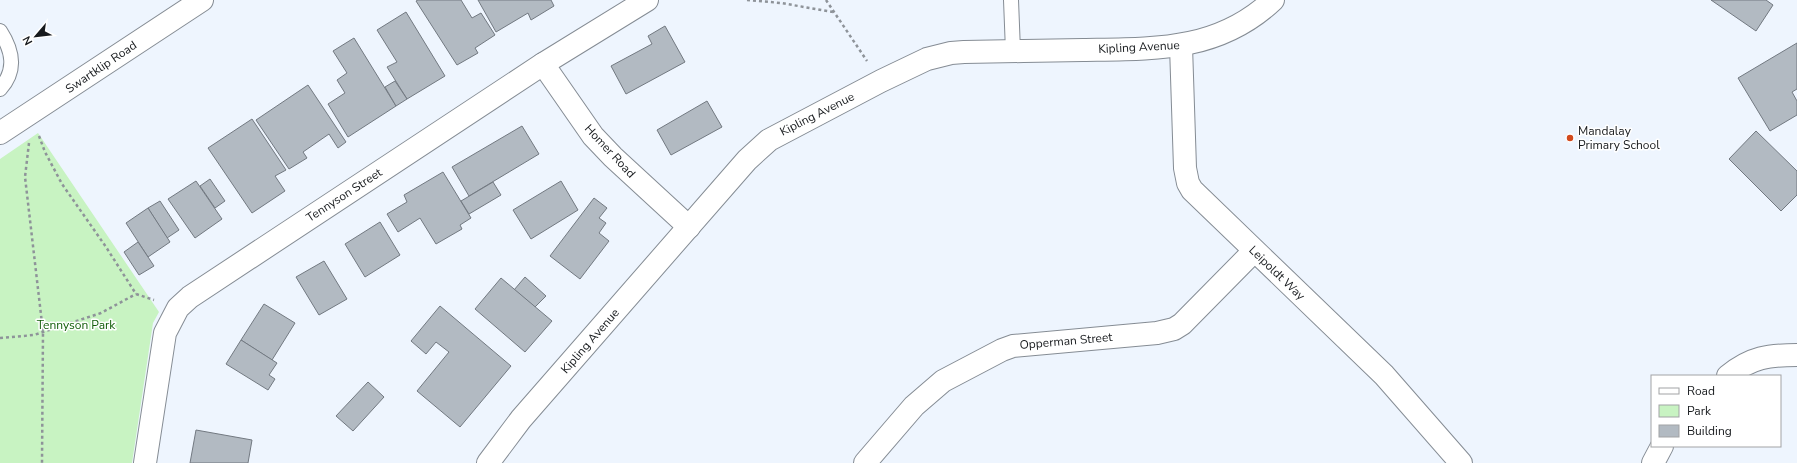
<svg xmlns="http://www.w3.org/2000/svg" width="1797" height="463" viewBox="0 0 1797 463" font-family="'Nunito Sans',sans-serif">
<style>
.green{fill:#c8f3c2}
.building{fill:#b2bac2;stroke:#727981}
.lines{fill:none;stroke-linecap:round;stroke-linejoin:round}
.lane-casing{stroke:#858c94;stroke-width:16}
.street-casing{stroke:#858c94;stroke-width:24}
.primary-casing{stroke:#858c94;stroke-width:24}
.path{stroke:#8e9399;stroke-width:2.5;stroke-dasharray:3 3;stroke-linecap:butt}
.lane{stroke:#fff;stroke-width:14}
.street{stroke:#fff;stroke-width:22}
.primary{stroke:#fff;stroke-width:22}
.poi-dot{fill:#d24a1d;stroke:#fff;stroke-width:1.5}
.labels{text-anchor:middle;stroke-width:3;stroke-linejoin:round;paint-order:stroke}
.street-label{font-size:12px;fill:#171a1d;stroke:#fff}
.poi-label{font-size:12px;fill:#171a1d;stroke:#fff;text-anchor:start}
.park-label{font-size:12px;fill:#105c07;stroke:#fff}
</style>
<rect width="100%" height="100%" fill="#eef5fe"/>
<path class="green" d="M38 133 159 312 153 323 132 463H0V159Z"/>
<g class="building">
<path d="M418 0H461L472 18 481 13 495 35 475 48 478 53 457 65 416 1Z"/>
<path d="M478 0H551L554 6 531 20 528 13 496 32Z"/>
<path d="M1711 0H1766L1773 5 1756 31Z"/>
<path d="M406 12 445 76 407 99 387 67 397 62 377 30Z"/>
<path d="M665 26 685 62 626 94 611 66 652 44 648 36Z"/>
<path d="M354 38 396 106 348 137 328 104 345 93 337 80 347 73 333 51Z"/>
<path d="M1797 43V89L1792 92 1797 101V115L1770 131 1738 78Z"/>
<path d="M395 81 407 99 396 106 385 87Z"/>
<path d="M308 85 346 142 338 148 329 134 303 152 307 158 289 169 256 120Z"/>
<path d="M707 101 722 127 671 155 657 130Z"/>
<path d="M252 119 286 170 275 176 285 191 252 213 208 148Z"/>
<path d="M522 126 539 154 469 196 452 167Z"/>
<path d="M1756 131 1797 171V195L1781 211 1729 159Z"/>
<path d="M443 172 471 218 460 225 462 229 436 244 420 218 398 232 387 214 407 202 404 195Z"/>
<path d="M210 179 225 201 215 208 200 186Z"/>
<path d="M196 181 222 219 195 238 168 199Z"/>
<path d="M561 181 578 210 531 239 513 210Z"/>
<path d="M493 182 501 195 469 214 461 201Z"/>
<path d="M594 198 607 208 599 218 606 223 599 233 609 241 580 279 550 256Z"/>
<path d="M160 201 179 230 167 238 148 208Z"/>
<path d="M148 208 170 242 148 257 126 223Z"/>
<path d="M380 222 400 255 365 277 345 244Z"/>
<path d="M138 242 154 266 139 275 124 252Z"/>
<path d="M324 261 347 299 319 315 296 277Z"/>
<path d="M525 277 546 296 535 307 514 290Z"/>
<path d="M501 278 552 321 525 352 475 309Z"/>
<path d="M264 304 295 323 272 360 241 340Z"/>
<path d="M440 306 511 366 460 427 417 391 449 352 436 342 426 354 411 341Z"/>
<path d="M241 340 277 363 269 375 275 379 268 390 226 364Z"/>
<path d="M368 382 384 397 353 431 336 416Z"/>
<path d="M196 430 252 440 248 463H190Z"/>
</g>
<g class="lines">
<defs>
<g id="lane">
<path d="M1011 0 1013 51"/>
<path d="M0 31C13 51 17 70 0 89"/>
</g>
<g id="street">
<path d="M1181 46 1185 168 1188 183 1192 190 1384 375 1461 463"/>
<path d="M543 64 593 136 613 157 689 227"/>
<path d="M1728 376C1751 357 1769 355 1797 355"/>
<path d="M145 463 165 333 178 308 190 297 543 64 647 0"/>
<path d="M488 463 521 419 747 160 769 140 881 81 927 59 951 53 964 52C1004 51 1043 51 1083 50 1153 49 1218 52 1273 0"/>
<path d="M865 463 914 406 943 381 1002 350 1013 346 1157 333 1174 329 1182 324 1254 251"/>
<path d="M1653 463 1662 446"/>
</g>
<path id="primary" d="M0 133 202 0"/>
</defs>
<use href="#lane" class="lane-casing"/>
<use href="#street" class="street-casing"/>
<use href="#primary" class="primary-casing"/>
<g class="path">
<path d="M747 0 781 3 833 12"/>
<path d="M826 0 867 61"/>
<path d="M39 136 45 152 62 184 106 247 136 294 154 300"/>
<path d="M29 143 25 177 43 332 42 463"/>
<path d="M0 338 34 335 43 332 101 313 136 294"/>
</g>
<use href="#lane" class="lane"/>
<use href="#street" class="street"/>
<use href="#primary" class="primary"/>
</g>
<circle class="poi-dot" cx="1570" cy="138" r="4"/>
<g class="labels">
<g class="street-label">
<text transform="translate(1139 47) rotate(-3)" y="4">Kipling Avenue</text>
<text transform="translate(101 67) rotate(-34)" y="4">Swartklip Road</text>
<text transform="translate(817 114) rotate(-27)" y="4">Kipling Avenue</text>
<text transform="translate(610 151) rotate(47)" y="4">Homer Road</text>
<text transform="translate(344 195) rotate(-33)" y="4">Tennyson Street</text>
<text transform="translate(1277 273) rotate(44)" y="4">Leipoldt Way</text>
<text transform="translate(590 341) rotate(-49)" y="4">Kipling Avenue</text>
<text transform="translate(1066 341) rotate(-5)" y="4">Opperman Street</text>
</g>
<g class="poi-label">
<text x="1578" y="135">Mandalay<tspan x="1578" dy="14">Primary School</tspan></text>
</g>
<g class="park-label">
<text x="76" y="329">Tennyson Park</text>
</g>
</g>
<rect x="1651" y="375" width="130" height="72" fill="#ffffff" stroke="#a2a3a5"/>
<rect x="1659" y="388" width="20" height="6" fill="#ffffff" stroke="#a2a3a5"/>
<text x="1687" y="395" font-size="12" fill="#171a1d">Road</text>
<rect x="1659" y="405" width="20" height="12" fill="#c8f3c2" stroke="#a2a3a5"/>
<text x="1687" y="415" font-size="12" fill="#171a1d">Park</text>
<rect x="1659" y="425" width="20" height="12" fill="#b2bac2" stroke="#a2a3a5"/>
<text x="1687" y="435" font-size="12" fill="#171a1d">Building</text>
<g transform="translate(36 36) rotate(242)" stroke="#ffffff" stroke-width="3" paint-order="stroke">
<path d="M0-3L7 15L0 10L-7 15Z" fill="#171a1d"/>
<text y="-6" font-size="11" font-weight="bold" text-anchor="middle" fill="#171a1d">N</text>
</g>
</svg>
